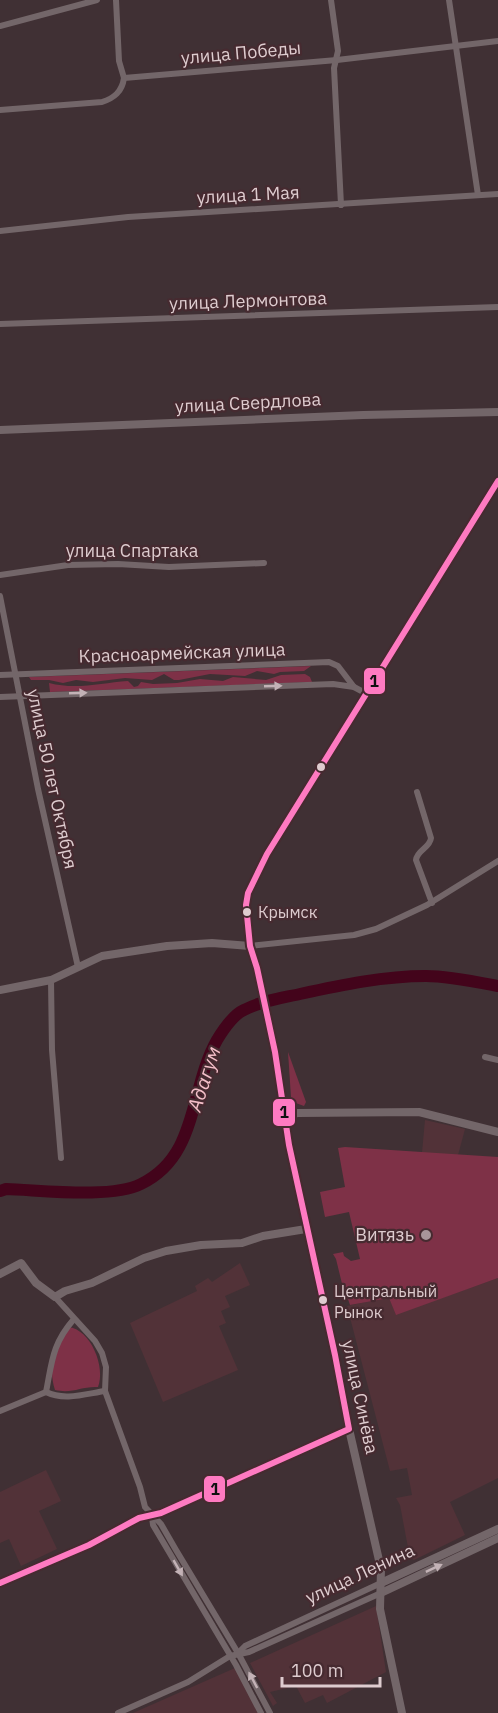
<svg xmlns="http://www.w3.org/2000/svg" width="498" height="1713" viewBox="0 0 498 1713" font-family="'IBM Plex Sans',sans-serif">
<style>
.built{fill:#523238}
.green{fill:#7e3147}
.lines{fill:none;stroke-linecap:round;stroke-linejoin:round}
.river{stroke:#43041b;stroke-width:12}
.street{stroke:#736669;stroke-width:6}
.secondary{stroke:#736669;stroke-width:8}
.bus-1-casing{stroke:#462a30;stroke-width:10}
.bus-1{stroke:#fe7ac1;stroke-width:6}
.oneway{fill:#c3b2b6}
.bus-dot{fill:#decccf;stroke:#462a30;stroke-width:2}
.poi-dot{fill:#a79599;stroke:#462a30;stroke-width:2}
.labels{text-anchor:middle;stroke-width:4.5;stroke-linejoin:round;paint-order:stroke}
.bus-label{font-size:16px;fill:#decccf;stroke:#462a30;text-anchor:start}
.street-label{font-size:18px;fill:#decccf;stroke:#462a30}
.poi-label{font-size:18px;fill:#decccf;stroke:#462a30;text-anchor:end}
.water-label{font-size:20px;font-style:italic;fill:#f4bfc9;stroke:#462a30}
.line-badge{stroke:#462a30;stroke-width:2}
.pale-badge-label{font-size:16px;text-anchor:middle;font-weight:bold;fill:#111}
</style>
<rect width="100%" height="100%" fill="#403034"/>
<g class="built">
<path d="M425 1120 465 1129 458 1155 422 1153Z"/>
<path d="M240 1263 250 1285 225 1296 230 1307 221 1311 226 1323 219 1326 238 1370 163 1402 130 1323 197 1291 195 1286 208 1278 212 1282Z"/>
<path d="M498 1278V1478L450 1502 465 1535 414 1560 410 1558 400 1505 396 1498 412 1495 407 1468 390 1471 347 1306 389 1297 396 1314Z"/>
<path d="M46 1470 61 1501 39 1511 57 1549 21 1566 9 1539 0 1543V1492Z"/>
<path d="M376 1606 386 1672 327 1703 323 1695 305 1703 296 1686 270 1692 277 1703 273 1706 250 1663Z"/>
<path d="M235 1668 260 1713H133Z"/>
</g>
<g class="green">
<path d="M311 666 304 671 280 672 274 674 257 671 245 676 210 674 179 680H174L164 674 152 680 125 678 93 682 76 680 63 683 49 680H31L29 677Z"/>
<path d="M305 674 310 677 312 682 50 692 49 683C76 690 101 683 128 681L134 687 138 686 141 682 153 684 177 683 200 679 223 681 233 677 266 680 281 675Z"/>
<path d="M288 1052 306 1102 304 1106 293 1102 291 1097Z"/>
<path d="M345 1147 498 1157V1278L396 1315 389 1298 350 1305 348 1299 346 1300 336 1259 333 1254 343 1252 344 1256 351 1261 360 1259 349 1212 325 1217 320 1192 345 1187 338 1148Z"/>
<path d="M68 1327C91 1329 106 1368 98 1387 81 1386 73 1394 55 1390 47 1364 57 1350 68 1327Z"/>
</g>
<g class="lines">
<path class="river" d="M0 1191 6 1189C41 1190 111 1199 141 1184 199 1156 189 1089 217 1040 223 1030 233 1015 244 1010 261 1001 282 998 300 994 341 985 384 976 426 976 448 976 477 982 498 986"/>
<g class="street">
<path d="M116 0 119 61 124 78"/>
<path d="M331 0 338 51 334 68 341 205"/>
<path d="M449 0 478 195"/>
<path d="M0 26 97 0"/>
<path d="M124 78 337 60 498 41"/>
<path d="M0 110 102 102C114 98 122 92 124 78"/>
<path d="M0 231 128 217 498 194"/>
<path d="M0 324 498 307"/>
<path d="M0 575 68 565 118 564 169 567 264 563"/>
<path d="M0 596 38 789 78 967"/>
<path d="M0 675 329 662 338 666 354 687"/>
<path d="M0 697 333 684 354 687 367 694"/>
<path d="M417 792 431 838C430 848 417 850 416 860L432 903"/>
<path d="M250 946 354 935 376 929 427 905 498 861"/>
<path d="M51 980 52 1050 61 1158"/>
<path d="M485 1057 498 1060"/>
<path d="M55 1297 95 1341 102 1353 106 1367 105 1391 140 1487 145 1507 161 1524 176 1550 238 1653 270 1713"/>
<path d="M46 1392C52 1362 52 1344 74 1319"/>
<path d="M0 1411 46 1392C64 1401 85 1394 105 1391"/>
<path d="M152 1517 153 1525 236 1665 261 1713"/>
<path d="M239 1652 245 1646 381 1583"/>
<path d="M118 1713 188 1682 230 1656 249 1652 381 1593"/>
</g>
<g class="secondary">
<path d="M0 430 363 415 498 412"/>
<path d="M0 990 51 980 102 956 167 946 212 943 250 946"/>
<path d="M285 1115 298 1113 419 1112 498 1132"/>
<path d="M0 1274 21 1263 36 1283 55 1297 65 1291 92 1283 144 1258 166 1251 201 1245 242 1243 263 1236 306 1229"/>
<path d="M0 1583 89 1545 139 1518 161 1513 349 1429"/>
<path d="M381 1583 498 1529"/>
<path d="M381 1593 498 1538"/>
<path d="M402 1713 380 1609 381 1569 349 1429 335 1355 289 1145 275 1052 257 968 250 946 246 905 248 893 267 854 498 481"/>
</g>
<defs>
<path id="bus-1" d="M0 1583 89 1545 139 1518 161 1513 349 1429 335 1355 289 1145 275 1052 257 968 250 946 246 905 248 893 267 854 498 481"/>
</defs>
<use href="#bus-1" class="bus-1-casing"/>
<use href="#bus-1" class="bus-1"/>
</g>
<defs><path id="oneway-solid" d="M-6-.8H1V-3.2L6.5 0L1 3.2V.8H-6Z" transform="scale(1.5)"/></defs>
<g class="oneway">
<use href="#oneway-solid" transform="translate(273 686) rotate(-2)"/>
<use href="#oneway-solid" transform="translate(78 693) rotate(-2)"/>
<use href="#oneway-solid" transform="translate(178 1568) rotate(60)"/>
<use href="#oneway-solid" transform="translate(434 1568) rotate(-25)"/>
<use href="#oneway-solid" transform="translate(253 1680) rotate(-118)"/>
</g>
<g class="bus-dot">
<circle cx="321" cy="767" r="5"/>
<circle cx="247" cy="912" r="5"/>
<circle cx="323" cy="1300" r="5"/>
</g>
<circle class="poi-dot" cx="426" cy="1235" r="6"/>
<g class="labels">
<g class="bus-label">
<text x="258" y="918">Крымск</text>
<text x="334" y="1297">Центральный<tspan x="334" dy="21">Рынок</tspan></text>
</g>
<g class="street-label">
<text transform="translate(241 53) rotate(-5)" y="6">улица Победы</text>
<text transform="translate(248 195) rotate(-3)" y="6">улица 1 Мая</text>
<text transform="translate(248 301) rotate(-2)" y="6">улица Лермонтова</text>
<text transform="translate(248 403) rotate(-3)" y="6">улица Свердлова</text>
<text x="132" y="557">улица Спартака</text>
<text transform="translate(182 653) rotate(-2)" y="6">Красноармейская улица</text>
<text transform="translate(52 779) rotate(78)" y="6">улица 50 лет Октября</text>
<text transform="translate(360 1397) rotate(78)" y="6">улица Синёва</text>
<text transform="translate(360 1574) rotate(-25)" y="6">улица Ленина</text>
</g>
<g class="poi-label">
<text x="414" y="1241">Витязь</text>
</g>
<g class="water-label">
<text transform="translate(204 1079) rotate(-72)" y="7">Адагум</text>
</g>
</g>
<g class="line-badge">
<rect x="363" y="667" width="23" height="28" rx="6" fill="#fe7ac1"/>
<rect x="272" y="1098" width="24" height="29" rx="6" fill="#fe7ac1"/>
<rect x="203" y="1475" width="23" height="28" rx="6" fill="#fe7ac1"/>
</g>
<g class="pale-badge-label">
<text x="374" y="687">1</text>
<text x="284" y="1118">1</text>
<text x="215" y="1495">1</text>
</g>
<path d="M282 1677v9h98v-9" fill="none" stroke="#decccf" stroke-width="3"/>
<text x="291" y="1677" font-size="18" fill="#decccf" stroke="#462a30" stroke-width="4.5" paint-order="stroke">100 m</text>
</svg>
